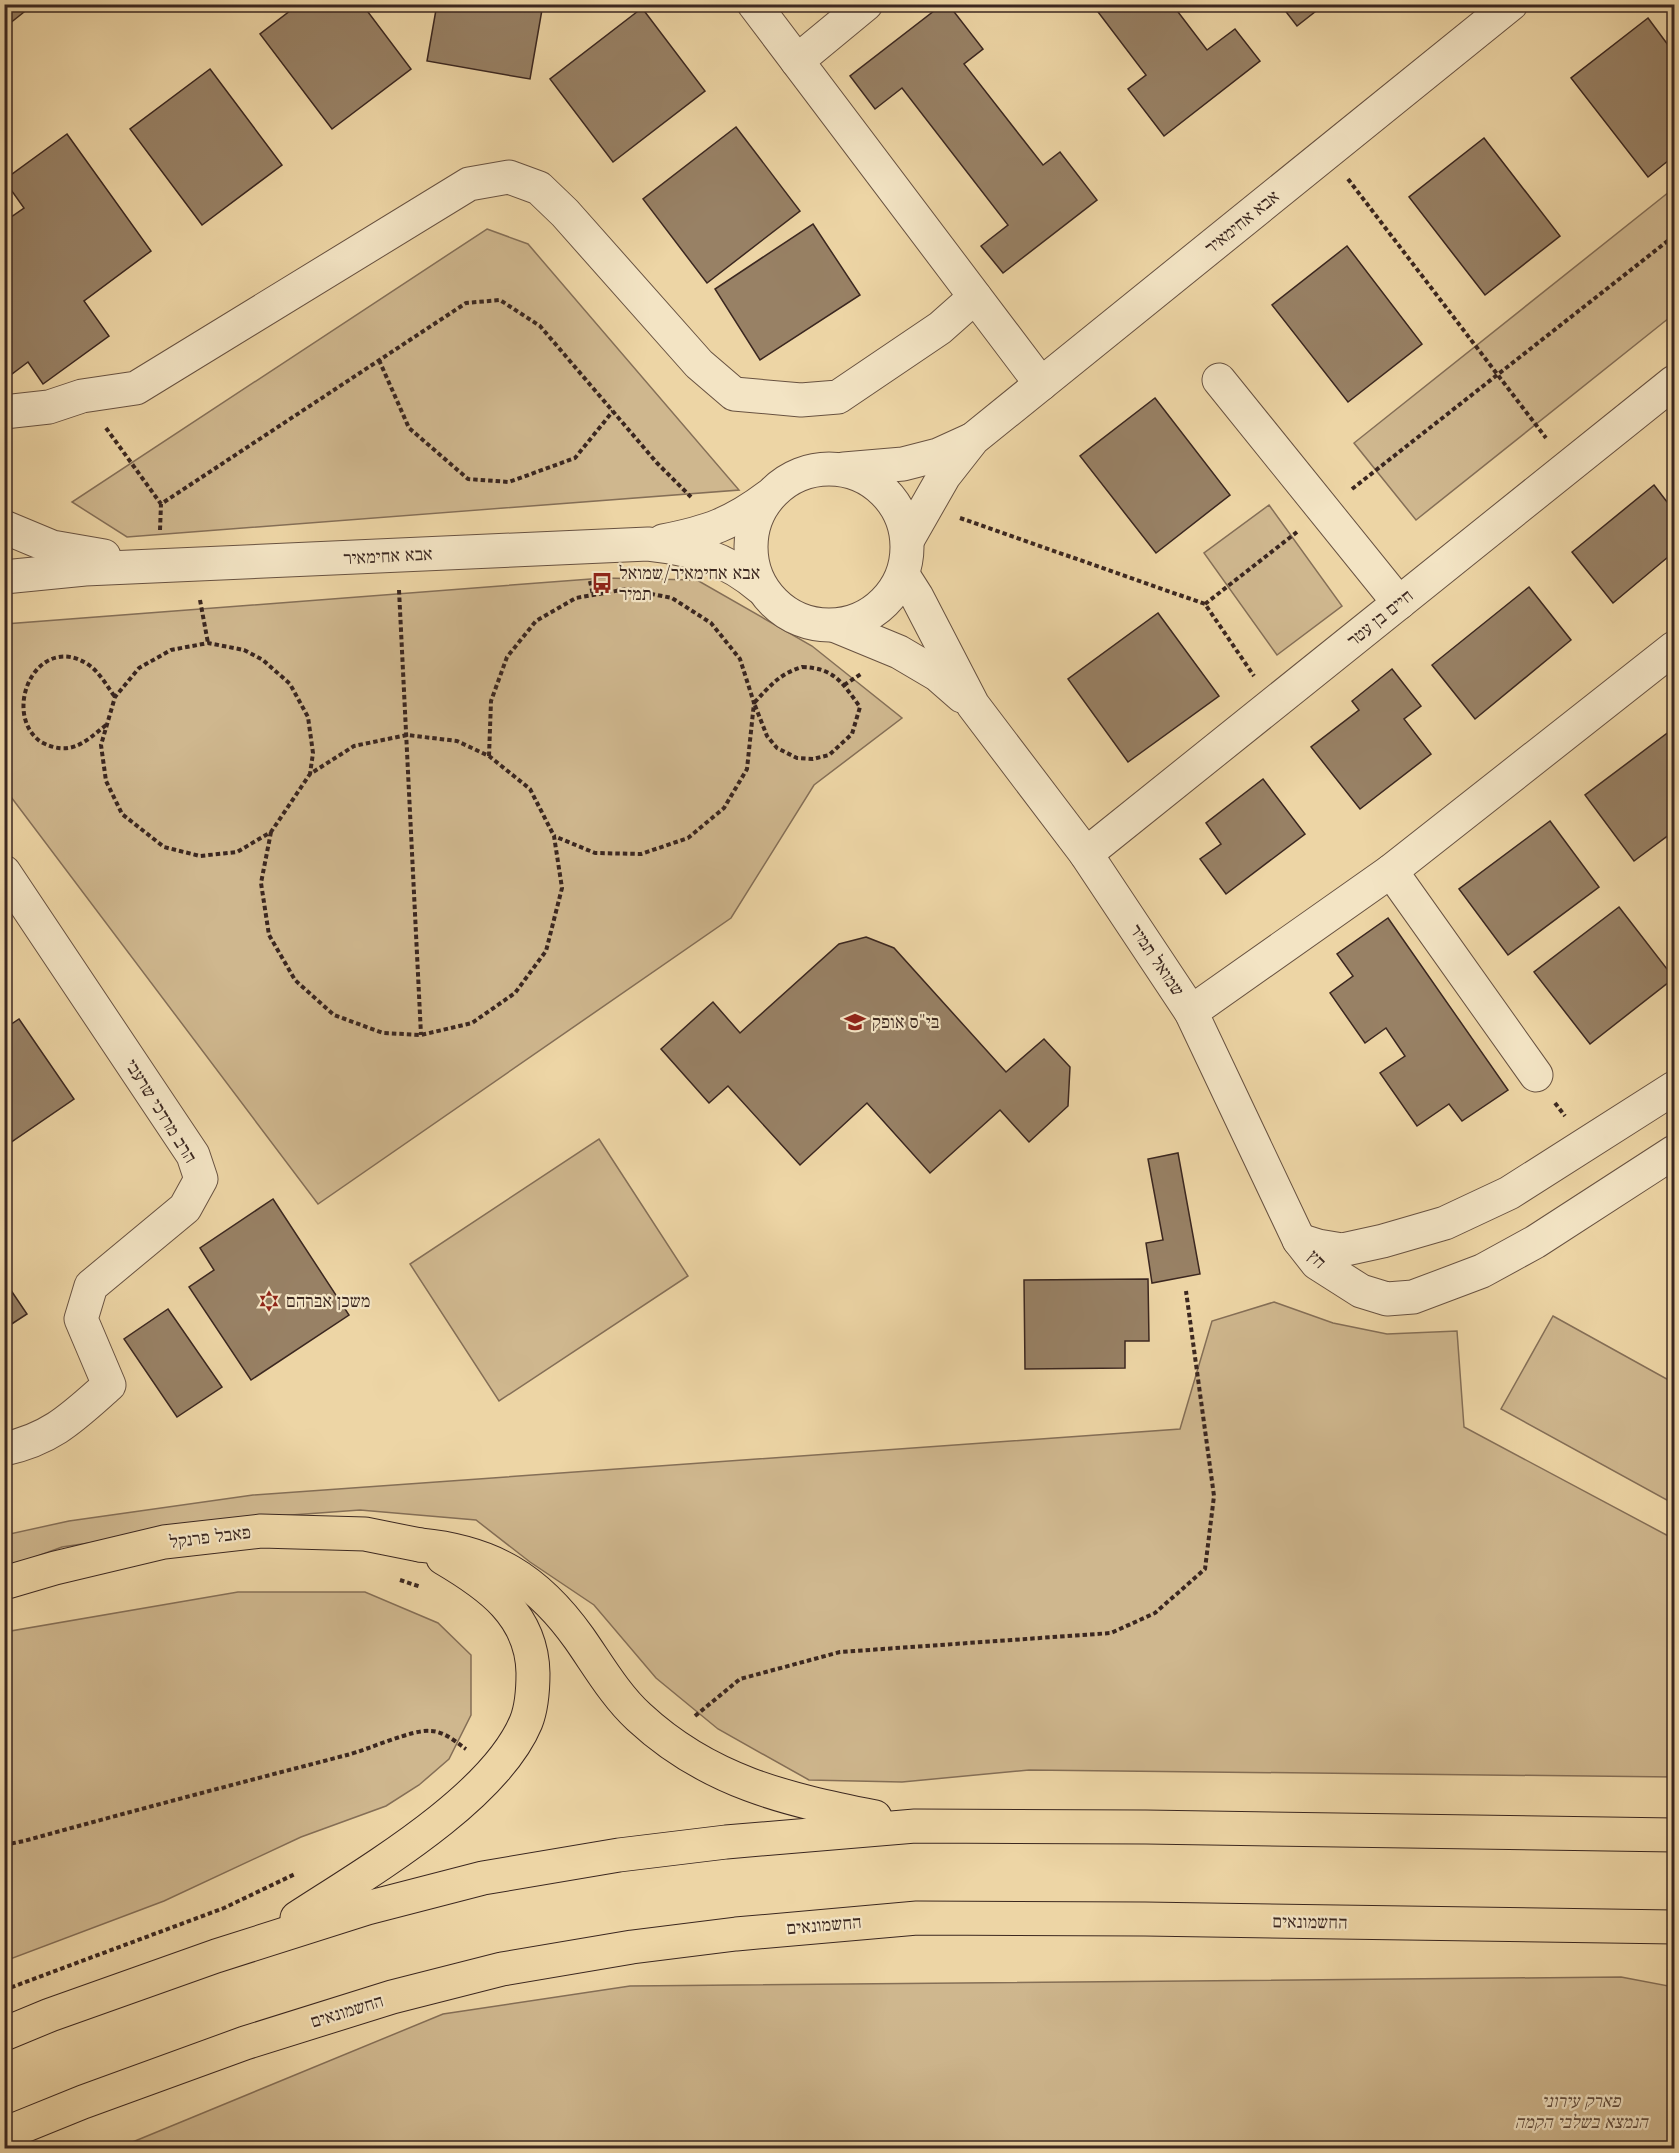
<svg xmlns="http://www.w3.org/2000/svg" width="1679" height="2153" viewBox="0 0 1679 2153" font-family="'Old Standard TT','Frank Ruhl Libre',serif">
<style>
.green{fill:#cfb78e;stroke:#856f57;stroke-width:1.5}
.building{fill:#988165;stroke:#3b2720;stroke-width:1.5}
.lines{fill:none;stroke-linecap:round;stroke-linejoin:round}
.minor-casing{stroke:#685241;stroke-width:35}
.major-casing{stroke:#3b2720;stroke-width:35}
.highway-casing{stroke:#3b2720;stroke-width:35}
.path{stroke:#3b2720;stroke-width:4;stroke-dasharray:4.5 3;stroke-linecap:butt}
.minor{stroke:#f3e4c4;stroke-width:33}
.major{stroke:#edd5a5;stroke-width:33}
.highway{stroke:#edd5a5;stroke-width:33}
.labels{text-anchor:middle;stroke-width:4.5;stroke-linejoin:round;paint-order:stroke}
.street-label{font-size:18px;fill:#3b2720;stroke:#f3e4c4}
.poi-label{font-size:18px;fill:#3b2720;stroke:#f3e4c4;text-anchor:start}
.park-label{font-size:18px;font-style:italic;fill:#604b3c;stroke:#f3e4c4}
</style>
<rect width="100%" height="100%" fill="#edd5a5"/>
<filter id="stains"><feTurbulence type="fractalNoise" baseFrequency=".00333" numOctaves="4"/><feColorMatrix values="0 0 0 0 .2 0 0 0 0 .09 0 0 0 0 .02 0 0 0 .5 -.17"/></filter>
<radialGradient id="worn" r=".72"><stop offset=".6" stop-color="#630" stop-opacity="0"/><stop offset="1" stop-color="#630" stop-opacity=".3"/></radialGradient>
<g class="green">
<path d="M1674 188V314L1416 520 1354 443Z"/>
<path d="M487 229 528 244 739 490 127 537 72 502Z"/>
<path d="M1269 505 1342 606 1277 655 1204 553Z"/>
<path d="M604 578 697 580 812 646 902 718 814 785 731 918 318 1204 5 789V624Z"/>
<path d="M599 1139 688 1276 499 1401 410 1264Z"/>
<path d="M1274 1302 1333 1323 1387 1334 1457 1331 1464 1427 1674 1539V1777L1029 1770 902 1782 809 1780 718 1729 656 1678 594 1605 530 1562 476 1520 360 1510 264 1517 62 1547 5 1568V1535L69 1521 253 1495 1180 1429 1212 1321Z"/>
<path d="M1553 1316 1674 1383V1504L1501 1409Z"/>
<path d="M238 1592H365L438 1623 471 1655V1715L449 1759 419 1785 386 1806 301 1837 164 1901 5 1961V1632Z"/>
<path d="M1621 1977 1674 1987V2148H118L443 2014 630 1986Z"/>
</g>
<g class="building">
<path d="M4 4H34L4 28Z"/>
<path d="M299 4H362L411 69 332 129 260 34Z"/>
<path d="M437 4H543L530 79 427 61Z"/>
<path d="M943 4H948L983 49 964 64 1043 165 1060 152 1097 200 1003 273 981 246 1008 225 902 88 875 109 850 76Z"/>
<path d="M1092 4H1172L1207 50 1235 29 1260 61 1164 136 1128 89 1146 75Z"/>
<path d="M1280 4H1325L1297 26Z"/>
<path d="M642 8 705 91 613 162 550 79Z"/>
<path d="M1648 18 1674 53V156L1648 177 1571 78Z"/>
<path d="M210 69 282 165 202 225 130 129Z"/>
<path d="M736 127 800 211 707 283 643 199Z"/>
<path d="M67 134 151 251 84 301 109 336 43 384 28 362 4 380V222L24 208 4 180Z"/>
<path d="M1484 138 1560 236 1485 295 1409 197Z"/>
<path d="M813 224 860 295 760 360 715 289Z"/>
<path d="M1347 246 1422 344 1348 402 1272 305Z"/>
<path d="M1155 398 1230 495 1156 553 1080 456Z"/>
<path d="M1654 485 1674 511V552L1613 603 1572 552Z"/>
<path d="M1529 587 1571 640 1475 719 1432 665Z"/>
<path d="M1158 613 1219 696 1128 762 1068 679Z"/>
<path d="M1392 669 1421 706 1404 719 1431 754 1360 809 1311 747 1359 710 1352 701Z"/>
<path d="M1674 728V831L1634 861 1585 795Z"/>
<path d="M1263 779 1305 834 1226 894 1200 859 1221 844 1206 823Z"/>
<path d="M1550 821 1599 887 1508 955 1459 889Z"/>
<path d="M1619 907 1674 978 1590 1044 1534 972Z"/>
<path d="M1388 918 1508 1090 1462 1121 1449 1104 1417 1126 1380 1073 1405 1056 1386 1028 1365 1043 1330 993 1353 976 1337 954Z"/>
<path d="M866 937 894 948 1006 1072 1044 1039 1070 1067 1068 1106 1029 1142 1000 1110 930 1173 867 1103 800 1165 728 1086 709 1103 661 1049 713 1002 740 1033 839 944Z"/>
<path d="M19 1019 74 1099 4 1147V1029Z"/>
<path d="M1178 1153 1200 1274 1152 1283 1146 1243 1163 1240 1148 1159Z"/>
<path d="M273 1199 349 1315 251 1380 189 1287 214 1270 200 1248Z"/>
<path d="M1148 1279 1149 1341H1125V1368L1025 1369 1024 1280Z"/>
<path d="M4 1280 27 1314 4 1329Z"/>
<path d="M168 1309 222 1387 177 1417 124 1339Z"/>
</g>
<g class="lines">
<defs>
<g id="minor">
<path d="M754 4 1041 384"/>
<path d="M797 61 866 4"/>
<path d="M1219 380 1399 603"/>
<path d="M4 412 49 407 82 396 136 388 469 184 509 177 539 188 565 213 699 364 734 394 801 400 838 397 940 328 975 297"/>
<circle cx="829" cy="547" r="78"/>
<path d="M844 469 903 464 938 455 971 440"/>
<path d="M4 527 52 547 104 556"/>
<path d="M908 539 944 476 973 439 1511 4"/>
<path d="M663 541C708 532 732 524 769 496"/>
<path d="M903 575 917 597 973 705 1086 854 1191 1012 1299 1240 1317 1263 1361 1291 1387 1299 1413 1297 1482 1271 1535 1242 1674 1152"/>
<path d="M4 577 85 569 648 544C693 549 726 558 761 588"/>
<path d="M836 626 899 652 938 675 962 696"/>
<path d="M1086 854 1674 382"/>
<path d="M1391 871 1536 1075"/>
<path d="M4 872 193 1155 201 1179 185 1208 91 1286 81 1319 109 1385C74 1416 52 1439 4 1449"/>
<path d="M1191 1012 1391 871 1674 648"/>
<path d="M1299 1240 1318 1246 1342 1250 1383 1241 1445 1223 1509 1193 1674 1088"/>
</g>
<path id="major" d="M4 1583 55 1568 164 1542 261 1531 365 1534 420 1545"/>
<g id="highway">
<path d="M420 1545C492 1552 537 1579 579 1638 598 1665 615 1695 639 1717 709 1782 786 1799 875 1817"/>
<path d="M297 1918C366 1873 494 1799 526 1722 532 1707 533 1690 533 1673 532 1615 489 1585 443 1558"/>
<path d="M4 2034 50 2015 216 1956 367 1908 483 1878 619 1855 726 1842 915 1826 1146 1827 1674 1835"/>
<path d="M4 2134 83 2102 245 2043 392 1997 502 1969 632 1947 736 1934 917 1918 1145 1919 1674 1927"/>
</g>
</defs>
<use href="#minor" class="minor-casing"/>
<use href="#major" class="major-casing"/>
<use href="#highway" class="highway-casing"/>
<g class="path">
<path d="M1348 179 1546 438"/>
<path d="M379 360 409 428 468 479 509 482 575 458 613 411"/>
<path d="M106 428 161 504 466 303 500 300 540 326 657 463 691 497"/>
<path d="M1352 489 1674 236"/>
<path d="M960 518 1205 604 1254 676"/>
<path d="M160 530 161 504"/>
<path d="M590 581 593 595"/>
<path d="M399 590 421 1035"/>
<path d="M200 600 208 643"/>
<path d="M1205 604 1297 532"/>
<path d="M802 667C834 668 842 682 860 707L852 734 829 755 813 759 797 758 777 748 767 736 754 703C770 686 779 674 802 667Z"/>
<path d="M844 685 861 674"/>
<path d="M106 725C84 743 70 757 41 742 0 713 37 630 89 665 100 673 107 686 115 697"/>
<path d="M489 756 491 701 507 657 536 621 576 598 627 589 672 598 711 623 740 659 754 703 747 769 724 808 688 838 641 854 595 853 554 836"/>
<path d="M271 832 261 883 269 935 295 980 334 1015 383 1033 421 1035 472 1023 515 993 546 951 562 888 554 836 530 789 489 756 457 741 407 735 354 746 310 774 271 832 237 852 200 856 164 847 122 814 106 781 101 745 115 697 139 668 171 650 208 643 244 650 263 660 290 684 308 717 313 753 310 774"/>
<path d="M1555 1103 1565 1116"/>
<path d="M400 1580 421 1587"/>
<path d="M695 1716 740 1679 840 1652 1111 1633 1155 1613 1205 1569 1214 1496 1186 1291"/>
<path d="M4 1845 24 1841C132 1811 239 1783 347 1755 367 1750 413 1729 430 1731 444 1731 456 1742 466 1749"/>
<path d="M4 1990 224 1908 295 1874"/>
</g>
<use href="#minor" class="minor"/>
<use href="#major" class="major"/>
<use href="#highway" class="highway"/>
</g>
<defs>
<symbol id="bus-bare" viewBox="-9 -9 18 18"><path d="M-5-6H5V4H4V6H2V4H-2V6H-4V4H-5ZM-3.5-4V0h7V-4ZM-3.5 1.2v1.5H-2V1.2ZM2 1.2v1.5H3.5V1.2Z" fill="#8f2418" stroke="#f3e4c4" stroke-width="2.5" paint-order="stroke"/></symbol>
<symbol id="school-bare" viewBox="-9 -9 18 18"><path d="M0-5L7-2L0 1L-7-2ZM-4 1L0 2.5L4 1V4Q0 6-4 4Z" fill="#8f2418" stroke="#f3e4c4" stroke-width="2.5" paint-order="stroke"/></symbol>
<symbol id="synagogue-bare" viewBox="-9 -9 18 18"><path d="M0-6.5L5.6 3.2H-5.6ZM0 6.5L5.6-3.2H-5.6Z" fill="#8f2418" stroke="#f3e4c4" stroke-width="2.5" paint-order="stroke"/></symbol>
</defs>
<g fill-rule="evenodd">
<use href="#bus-bare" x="587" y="568" width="30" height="30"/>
<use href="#school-bare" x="840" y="1007" width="30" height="30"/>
<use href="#synagogue-bare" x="254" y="1286" width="30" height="30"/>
</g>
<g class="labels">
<g class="street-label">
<text transform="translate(1242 222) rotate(-39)" y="6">אבא אחימאיר</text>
<text transform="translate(388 556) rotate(-3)" y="6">אבא אחימאיר</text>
<text transform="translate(1380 618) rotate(-39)" y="6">חיים בן עטר</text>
<text transform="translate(1157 960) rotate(56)" y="6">שמואל תמיר</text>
<text transform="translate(161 1111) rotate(58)" y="6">הרב מרדכי שרעבי</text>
<text transform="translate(1317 1259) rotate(45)" y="6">חץ</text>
<text transform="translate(210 1537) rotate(-7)" y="6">פאבל פרנקל</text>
<text transform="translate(1310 1922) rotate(1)" y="6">החשמונאים</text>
<text transform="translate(824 1925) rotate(-5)" y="6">החשמונאים</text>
<text transform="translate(347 2011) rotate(-17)" y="6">החשמונאים</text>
</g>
<g class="poi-label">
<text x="619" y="579">אבא אחימאיר/שמואל<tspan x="619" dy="21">תמיר</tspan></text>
<text x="872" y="1028">בי"ס אופק</text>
<text x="286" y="1307">משכן אברהם</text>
</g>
<g class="park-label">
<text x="1581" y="2107">פארק עירוני<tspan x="1581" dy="21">הנמצא בשלבי הקמה</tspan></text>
</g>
</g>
<rect width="1679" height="2153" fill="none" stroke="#edd5a5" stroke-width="24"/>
<rect x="6" y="6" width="1667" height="2141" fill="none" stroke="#3b2720" stroke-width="3"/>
<rect x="12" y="12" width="1655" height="2129" fill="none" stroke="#3b2720" stroke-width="1.5"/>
<rect width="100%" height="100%" filter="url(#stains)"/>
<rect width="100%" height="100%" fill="url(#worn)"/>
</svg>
